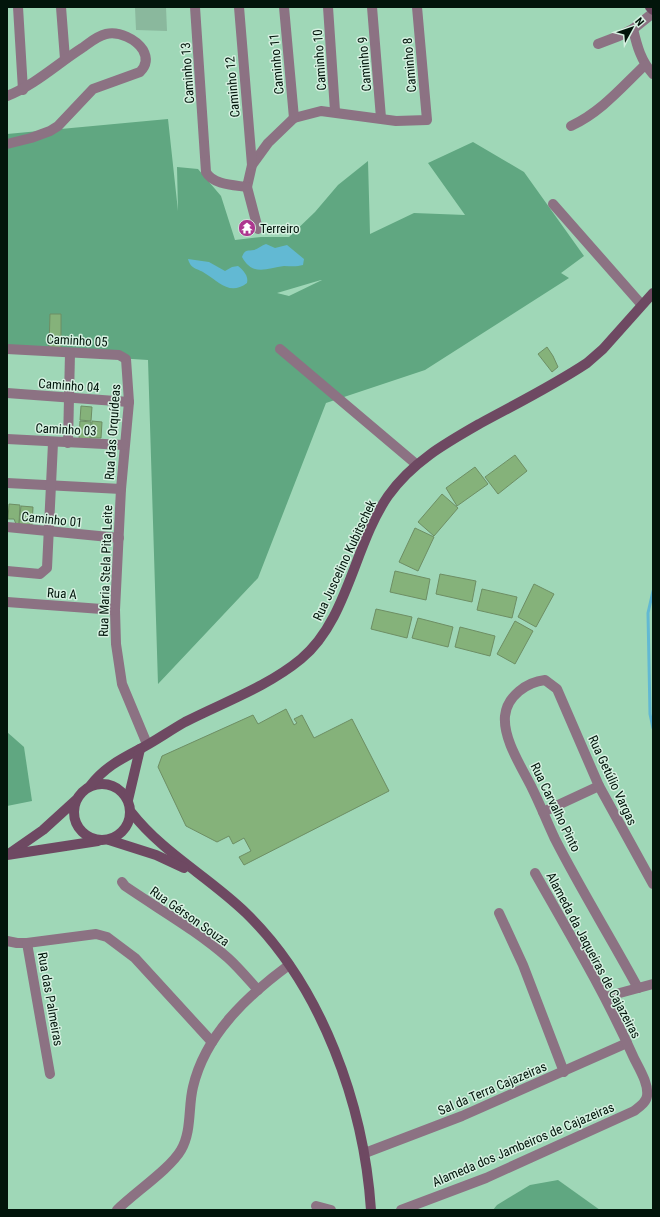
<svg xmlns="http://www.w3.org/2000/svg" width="660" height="1217" viewBox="0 0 660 1217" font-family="'Roboto Condensed',sans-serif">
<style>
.green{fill:#8ab89d}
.forest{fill:#60a781;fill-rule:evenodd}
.water{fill:#62b9d3}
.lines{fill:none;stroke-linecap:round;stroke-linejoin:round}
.stream{stroke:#62b9d3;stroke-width:3}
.building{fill:#85b27a;stroke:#6d8e64}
.street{stroke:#8c7283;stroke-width:10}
.secondary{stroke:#6e4962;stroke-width:10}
.labels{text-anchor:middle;stroke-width:3;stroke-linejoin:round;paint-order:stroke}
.street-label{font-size:13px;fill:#02150b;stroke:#d5f0e0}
.poi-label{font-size:13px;fill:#02150b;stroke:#d5f0e0;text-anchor:start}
</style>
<rect width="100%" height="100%" fill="#9fd7b7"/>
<path class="green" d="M135 7H166L167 31 136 30Z"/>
<g class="forest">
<path d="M168 119 178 211 177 167 198 169 221 196 235 240 261 237H289L315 212 338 185 368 161 370 234 414 213 465 215 428 163 473 142 524 172 584 256 561 273 569 278 425 370 326 403 258 578 158 684 148 360 7 351V134ZM322 280 289 296 277 293 321 280Z"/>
<path d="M7 732 24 747 32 801 7 806Z"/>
<path d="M558 1180 600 1210H493L497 1205 530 1185Z"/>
</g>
<g class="water">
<path d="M266 244 275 248 287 245 304 259 303 265C296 267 291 266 284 266 267 268 253 277 242 257 245 249 248 251 254 250 258 249 262 245 266 244Z"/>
<path d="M188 259 209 262 225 271 232 267 238 266C243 270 249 276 247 283 230 296 219 282 206 274 198 268 191 270 188 259Z"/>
</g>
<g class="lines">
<path class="stream" d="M653 591 648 613 650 714 653 728"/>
</g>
<g class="building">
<path d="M251 222 253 231 243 234 241 224Z"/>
<path d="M50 314H61V348L49 347Z"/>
<path d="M547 347 553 356 558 367 552 372 538 354Z"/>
<path d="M81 406 92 407 91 421 80 420Z"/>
<path d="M80 421 91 422 90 440 79 439Z"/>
<path d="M92 421 102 422 101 438H91Z"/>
<path d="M515 455 527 471 498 494 485 477Z"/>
<path d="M475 467 488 484 457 506 446 488Z"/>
<path d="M442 494 458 508 434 536 418 522Z"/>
<path d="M9 504 20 505 19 524H16L14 519H8Z"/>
<path d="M21 506 33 507 32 525 19 524Z"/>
<path d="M415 528 434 537 418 571 399 562Z"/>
<path d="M395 571 430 579 426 600 390 592Z"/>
<path d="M440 574 476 581 472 602 436 594Z"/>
<path d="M534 584 554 594 536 627 518 617Z"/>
<path d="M482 589 517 597 512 618 477 610Z"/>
<path d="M376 609 412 617 407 638 371 629Z"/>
<path d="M418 618 453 627 448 647 412 638Z"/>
<path d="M515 621 533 631 515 664 497 654Z"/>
<path d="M460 627 495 636 490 656 455 647Z"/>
<path d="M286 709 294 725 297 723 294 719 302 715 314 738 352 719 389 791 244 865 239 857 251 851 244 838 233 844 229 836 217 842 186 826 158 767 162 756 253 715 258 724Z"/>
</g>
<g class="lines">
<g class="street">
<path d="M18 7 23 90"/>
<path d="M61 7 65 59"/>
<path d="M195 7 206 172C213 185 234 185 247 187L252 165 268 143 294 118 321 111 396 121 427 120 417 7"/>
<path d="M239 7 252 165"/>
<path d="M284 7 294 118"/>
<path d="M328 7 335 111"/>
<path d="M372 7 381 118"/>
<path d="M653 13 633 29C637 46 641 61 653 74"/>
<path d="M598 44 619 36 633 29"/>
<path d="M7 96C35 85 57 64 82 48 89 43 97 36 106 34 119 31 136 39 143 50 148 59 146 66 140 72L93 89 58 126 50 131 31 138 7 144"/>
<path d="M571 126C601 112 621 88 645 65"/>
<path d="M247 187 258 229"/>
<path d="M553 204 641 304"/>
<path d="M7 349 119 355 126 359 129 402 121 489 115 610 116 644 122 684 147 744"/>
<path d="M280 349 416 464"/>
<path d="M7 393 129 402"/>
<path d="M7 439 124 445"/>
<path d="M68 443 70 353"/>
<path d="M7 483 121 489"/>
<path d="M7 527 119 538"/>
<path d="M7 571 40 574 47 568 53 443"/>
<path d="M7 602 115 610"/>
<path d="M543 812 599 786"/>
<path d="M122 882 125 886C160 910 196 930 228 958 239 968 248 979 258 990"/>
<path d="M499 913 523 965 564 1072"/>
<path d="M7 941 17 943H27L96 934 107 937 135 958 212 1042"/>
<path d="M27 943 50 1074"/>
<path d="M638 988C611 938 581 890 555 839 547 822 540 804 531 786 521 766 503 739 505 716 507 696 527 682 545 680L557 689 599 786 653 884"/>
<path d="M605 997 653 984"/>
<path d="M365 1153 462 1116 627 1043"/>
<path d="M316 1206 331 1210"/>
<path d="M117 1210C134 1193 170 1169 181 1150 192 1131 188 1107 193 1087 205 1035 247 996 289 965"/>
<path d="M401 1210 486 1178 634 1111C639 1107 646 1103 647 1096 649 1083 638 1067 633 1056 605 993 569 933 535 873"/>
</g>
<g class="secondary">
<path d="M650 7 653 10"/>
<circle cx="102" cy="812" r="28"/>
<path d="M90 786C104 768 119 760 138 750 154 742 169 731 185 722 224 702 267 687 301 659 348 620 354 545 388 496 412 462 446 443 481 423 516 404 554 385 587 363L603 349 653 293"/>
<path d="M128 800 140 749"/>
<path d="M131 812C163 853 209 877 246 913 322 987 364 1105 371 1210"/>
<path d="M109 840 156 855 184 868"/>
<path d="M10 853 43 830 76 800"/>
<path d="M7 855 98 841"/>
</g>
</g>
<defs>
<symbol id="temple-disc" viewBox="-11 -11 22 22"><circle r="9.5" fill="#ad378f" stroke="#d5f0e0"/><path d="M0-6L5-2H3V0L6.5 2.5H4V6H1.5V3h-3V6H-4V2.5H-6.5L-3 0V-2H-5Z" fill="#fff"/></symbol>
</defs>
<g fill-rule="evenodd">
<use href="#temple-disc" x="237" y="218" width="20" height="20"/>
</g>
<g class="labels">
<g class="street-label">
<text transform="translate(319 60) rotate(-94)" y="5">Caminho 10</text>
<text transform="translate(276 64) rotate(-95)" y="5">Caminho 11</text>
<text transform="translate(364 64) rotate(-95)" y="5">Caminho 9</text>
<text transform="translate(409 65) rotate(-95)" y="5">Caminho 8</text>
<text transform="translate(187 73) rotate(-94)" y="5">Caminho 13</text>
<text transform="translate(232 87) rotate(-95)" y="5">Caminho 12</text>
<text transform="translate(77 340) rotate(3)" y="5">Caminho 05</text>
<text transform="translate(69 385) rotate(4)" y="5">Caminho 04</text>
<text transform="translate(66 429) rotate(3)" y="5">Caminho 03</text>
<text transform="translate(112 432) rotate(-86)" y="5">Rua das Orquídeas</text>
<text transform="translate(52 519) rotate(6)" y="5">Caminho 01</text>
<text transform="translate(344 560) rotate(-65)" y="5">Rua Juscelino Kubitschek</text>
<text transform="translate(105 571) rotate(-88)" y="5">Rua Maria Stela Pita Leite</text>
<text transform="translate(62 593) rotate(4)" y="5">Rua A</text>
<text transform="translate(613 780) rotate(65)" y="5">Rua Getúlio Vargas</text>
<text transform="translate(556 807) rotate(64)" y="5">Rua Carvalho Pinto</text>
<text transform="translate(190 916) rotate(35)" y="5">Rua Gérson Souza</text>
<text transform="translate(594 955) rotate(62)" y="5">Alameda da Jaqueiras de Cajazeiras</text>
<text transform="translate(51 999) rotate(80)" y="5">Rua das Palmeiras</text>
<text transform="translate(492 1088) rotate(-23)" y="5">Sal da Terra Cajazeiras</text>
<text transform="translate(523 1144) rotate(-23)" y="5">Alameda dos Jambeiros de Cajazeiras</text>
</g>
<g class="poi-label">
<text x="260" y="233">Terreiro</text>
</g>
</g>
<rect width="660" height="1217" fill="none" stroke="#02150b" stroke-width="16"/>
<g transform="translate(632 28) rotate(50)" stroke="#d5f0e0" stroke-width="3" paint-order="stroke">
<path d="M0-3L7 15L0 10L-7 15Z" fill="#02150b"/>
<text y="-6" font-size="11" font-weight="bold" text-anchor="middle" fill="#02150b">N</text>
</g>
</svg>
